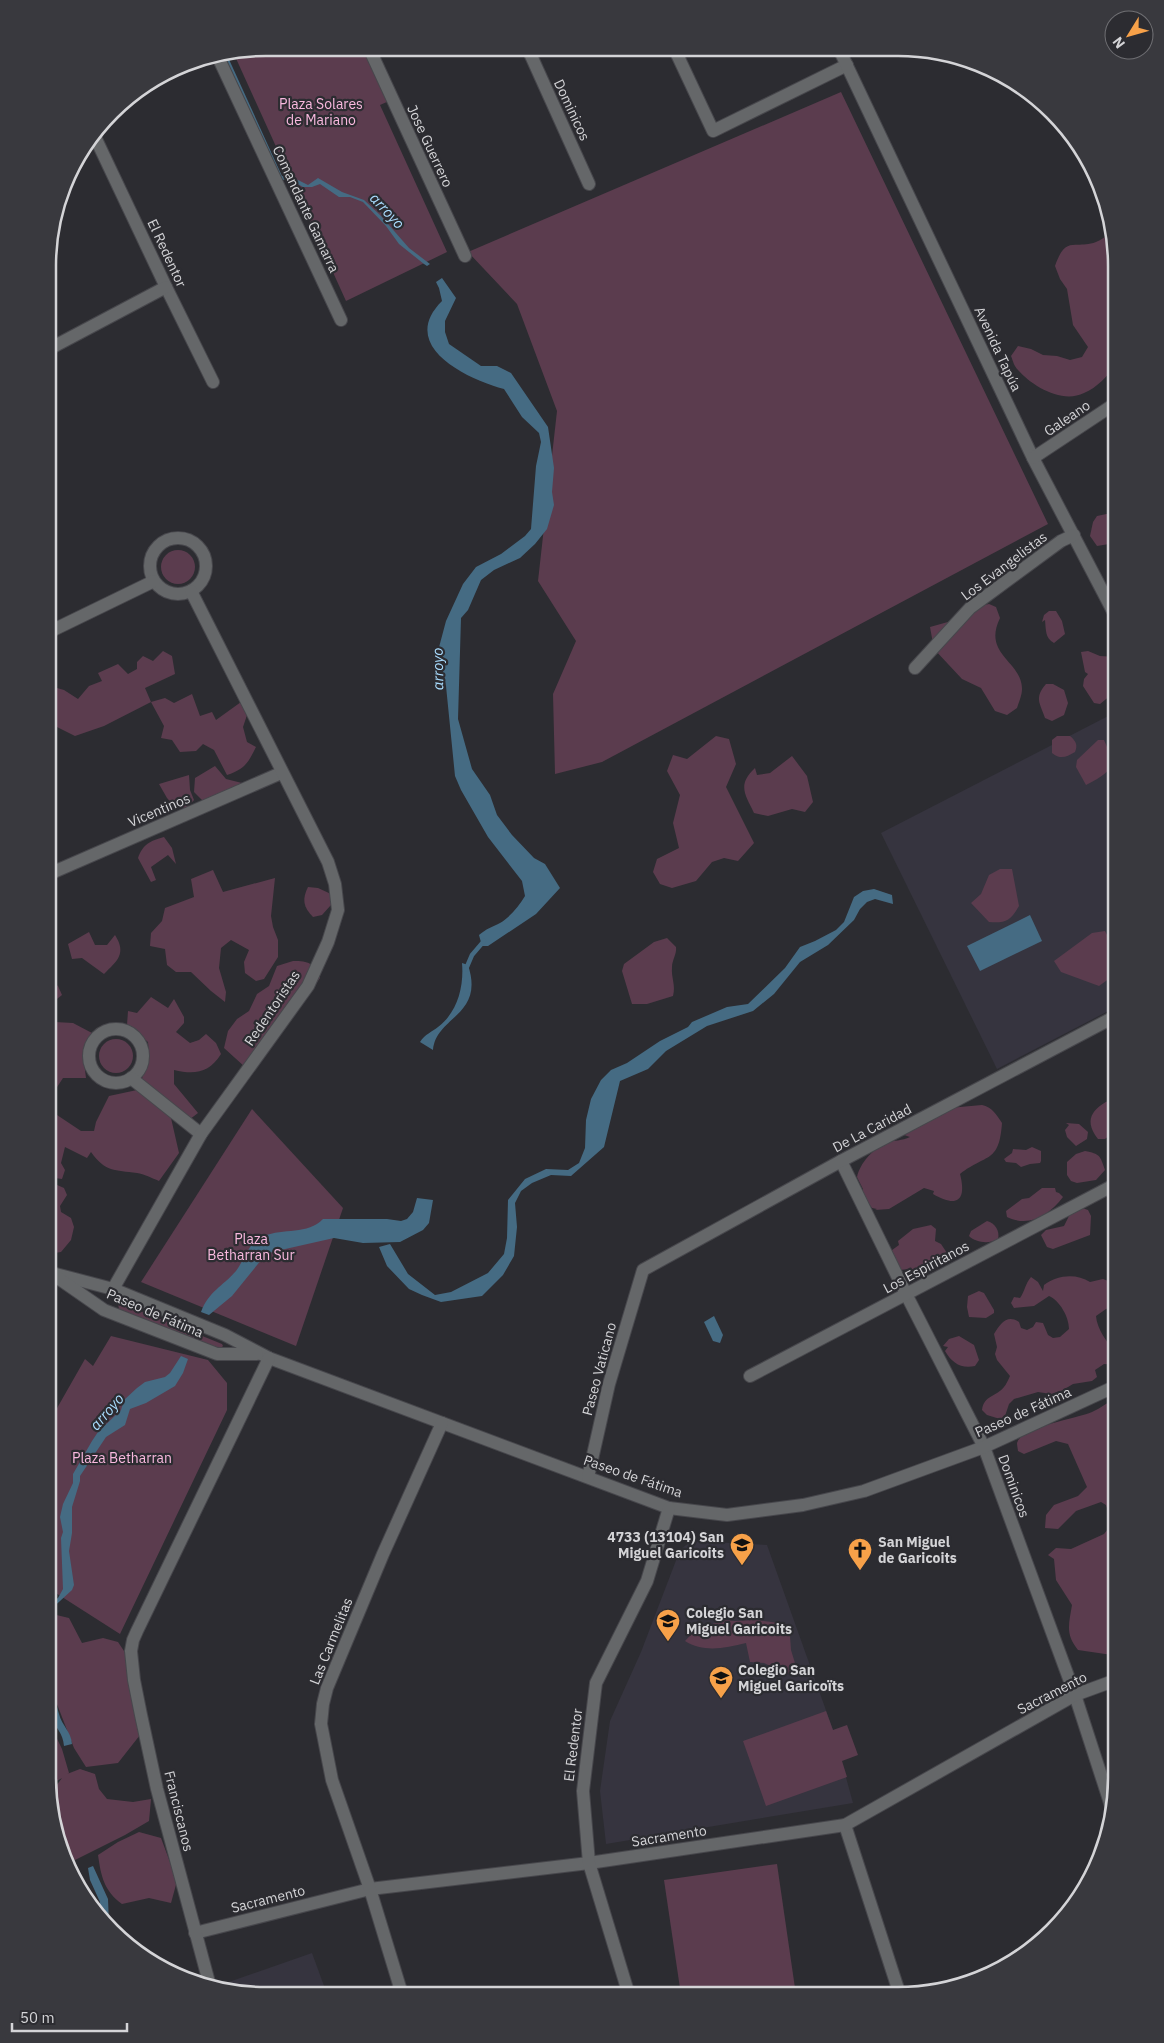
<svg xmlns="http://www.w3.org/2000/svg" width="1164" height="2043" viewBox="0 0 1164 2043" font-family="'IBM Plex Sans',sans-serif">
<style>
.built{fill:#36343f}
.green{fill:#5b3c4e}
.water{fill:#456b83}
.lines{fill:none;stroke-linecap:round;stroke-linejoin:round}
.stream{stroke:#456b83;stroke-width:4.5}
.minor-casing{stroke:#47474c;stroke-width:14}
.minor{stroke:#656769;stroke-width:12}
.labels{text-anchor:middle;stroke-width:4.5;stroke-linejoin:round;paint-order:stroke}
.park-label{font-size:14px;fill:#fab9df;stroke:#2c2c31}
.street-label{font-size:14px;fill:#d4d4d7;stroke:#2c2c31}
.poi-label{font-size:14px;font-weight:bold;fill:#d4d4d7;stroke:#2c2c31;text-anchor:start}
.water-label{font-size:15px;font-style:italic;fill:#a9dcfe;stroke:#2c2c31}
.rim{fill:none;stroke:#d4d4d7;stroke-width:2.5}
</style>
<rect width="100%" height="100%" fill="#2c2c31"/>
<g class="built">
<path d="M1116 712V1007L997 1069 881 833Z"/>
<path d="M691 1541 767 1545 833 1730 853 1803 606 1844 600 1791 610 1721 641 1652 680 1550Z"/>
<path d="M312 1953 327 1994H238L224 1990 223 1984Z"/>
</g>
<g class="green">
<path d="M267 48H366L389 101 380 105 447 252 346 301 234 54Z"/>
<path d="M841 92 1048 524 602 762 555 774 553 694 576 641 538 581 557 411 517 304 468 252Z"/>
<path d="M1111 233 1116 267V365C1108 375 1097 388 1084 393 1062 404 1032 386 1018 370 1014 366 1013 361 1011 356L1018 346 1031 349 1043 355 1057 356 1070 360 1082 357 1088 347 1073 325 1067 289 1060 279 1055 266C1066 234 1074 250 1096 242 1101 240 1106 236 1111 233Z"/>
<path d="M1116 512V539L1109 544 1097 546 1090 536 1093 522 1097 516Z"/>
<circle cx="178" cy="567" r="17"/>
<path d="M989 604 996 607 1000 618C982 655 1022 661 1022 689 1022 695 1019 702 1017 708L1007 715 995 711 981 688 962 679 934 649 930 627 962 618 975 607Z"/>
<path d="M1049 611H1056L1062 621 1065 634 1054 643C1045 638 1046 630 1045 620L1042 622 1044 615Z"/>
<path d="M163 651 172 656 175 674 145 688 151 702 104 726 75 736 49 723 50 686 64 690 78 699 89 686 102 681 98 673 118 664 128 674 137 669V662L143 656 153 661Z"/>
<path d="M1088 651 1100 656 1116 657V691L1100 704 1094 703 1083 686 1084 679 1088 674 1085 672 1081 652Z"/>
<path d="M1046 684H1053L1064 690 1068 703 1064 715 1052 721 1045 718C1040 703 1034 698 1046 684Z"/>
<path d="M192 694 200 716 212 712 216 720 241 702 247 715 243 727 247 742 256 747C248 763 245 769 227 775L214 750 203 744 196 751 180 752 172 740 161 738 164 726 151 702 165 698 174 703Z"/>
<path d="M716 736 729 739 736 764 726 787 754 843 738 861 724 858 712 862 696 881 672 888 660 884 653 872 657 859 679 848 673 823 680 795 667 771 673 755 687 759Z"/>
<path d="M1057 736H1070C1076 741 1078 745 1075 752 1066 757 1061 760 1052 753V740Z"/>
<path d="M1098 740H1104C1117 768 1111 772 1086 785L1076 767 1077 760Z"/>
<path d="M792 756 807 776 813 802 805 812 792 809 768 816 754 813C745 794 737 785 755 768L757 775 770 773Z"/>
<path d="M215 766 226 779 242 783 207 805 194 792 195 778Z"/>
<path d="M189 775 190 790 194 800 187 808 175 807 167 798 159 784Z"/>
<path d="M164 837 172 848 176 864 168 855 151 867 156 880 151 882 138 858C143 844 150 841 164 837Z"/>
<path d="M1000 869H1012L1019 906C1010 921 1006 923 989 922L971 903 981 894 989 875Z"/>
<path d="M213 870 223 892 275 878 271 916 273 927 278 940V957L264 979 256 981 245 973 244 962 249 950 231 940 221 948 219 968 226 992 225 1002 211 991 191 972H176L167 965 165 949 150 946 151 933 162 921 165 908 194 897 191 879Z"/>
<path d="M308 887 318 888 331 894V905L322 915 313 917C303 907 302 899 308 887Z"/>
<path d="M1105 931 1116 952 1110 978 1099 986 1061 972 1054 961 1092 933Z"/>
<path d="M89 932 95 945H107L115 935C127 954 117 961 104 974L82 958 72 959 68 944Z"/>
<path d="M667 938 676 947C677 954 672 960 672 967 671 978 676 985 673 996L647 1004H632L622 971 624 964 654 942Z"/>
<path d="M293 961C309 961 314 963 320 978L296 1010 245 1067 224 1048 228 1031 237 1019 249 1011 257 994 269 986 277 966Z"/>
<path d="M48 978 58 986 62 995 48 1006Z"/>
<path d="M151 997 168 1008 174 999 184 1017V1023L176 1032 190 1043 199 1040 206 1034 216 1043 221 1054C209 1073 195 1075 174 1070V1084L198 1113 181 1126 140 1085 149 1055 148 1042 127 1025 128 1011 137 1013Z"/>
<path d="M48 1013 55 1022 73 1023 92 1033 83 1054 86 1078H63L48 1101V1040L54 1026 48 1034Z"/>
<circle cx="116" cy="1056" r="17"/>
<path d="M137 1090 171 1118 179 1153 159 1181C152 1178 144 1174 137 1173 115 1170 105 1172 91 1152L87 1158 65 1147 61 1163 65 1170 62 1179 48 1177V1109L81 1131H94L96 1122 109 1096Z"/>
<path d="M1116 1097V1116L1111 1119 1110 1135 1105 1139H1098C1081 1117 1096 1106 1116 1097Z"/>
<path d="M982 1105C992 1107 996 1114 1002 1123 999 1164 987 1153 960 1174 967 1201 957 1208 933 1194L934 1191 924 1188 889 1209 875 1210 877 1209 872 1208 863 1195V1189L857 1177C860 1163 873 1149 886 1143 894 1140 902 1141 910 1137L904 1135 909 1127 949 1108Z"/>
<path d="M252 1109 343 1208 296 1346 141 1282Z"/>
<path d="M1066 1123 1079 1124 1088 1132 1087 1139 1076 1146 1067 1137 1065 1130 1069 1125Z"/>
<path d="M1032 1147 1041 1151V1161L1040 1163 1030 1164 1021 1167 1016 1163 1006 1162 1004 1159 1012 1153 1013 1149 1026 1150Z"/>
<path d="M1085 1151C1100 1154 1100 1155 1105 1170L1096 1180 1077 1183 1071 1181 1067 1175V1162L1076 1154Z"/>
<path d="M48 1181 64 1188 67 1195 60 1206 61 1212 71 1218 74 1227 71 1240 61 1252 48 1254Z"/>
<path d="M1042 1188H1055L1056 1192 1059 1193 1063 1197C1049 1215 1030 1228 1007 1217L1006 1211 1022 1199 1029 1198Z"/>
<path d="M1082 1208 1088 1210 1091 1216 1090 1235 1053 1249 1047 1247 1041 1235 1046 1230 1064 1226 1070 1214Z"/>
<path d="M987 1221C995 1223 1000 1231 998 1239 990 1244 976 1243 969 1236L971 1231Z"/>
<path d="M931 1225 936 1229 935 1241 941 1244 947 1253 946 1259 923 1271 910 1269 899 1270 888 1253 899 1245 898 1241 913 1229Z"/>
<path d="M1031 1277 1038 1282 1043 1291 1044 1285C1057 1275 1076 1273 1090 1282L1103 1279 1116 1284V1306L1106 1309 1096 1316C1097 1329 1107 1343 1116 1352V1365L1104 1364 1095 1370 1097 1377 1092 1381 1073 1384 1063 1390 1051 1394 1038 1392 1014 1399 1009 1404 1005 1416 1000 1419 987 1415 982 1410C984 1395 996 1397 1004 1387 1006 1385 1008 1380 1010 1376L997 1360 995 1354 997 1347 994 1334C1000 1324 1007 1314 1019 1322L1021 1328 1027 1330 1033 1327 1036 1322 1043 1323 1048 1335 1053 1338 1060 1337 1069 1329C1069 1317 1060 1301 1049 1296L1034 1306 1014 1308 1011 1303 1014 1297 1020 1298C1025 1291 1025 1284 1031 1277Z"/>
<path d="M979 1291 984 1293 994 1310V1313L986 1318 969 1317 967 1307 968 1296Z"/>
<path d="M121 1303 222 1344 223 1346 220 1349 119 1309 118 1304Z"/>
<path d="M111 1336 208 1360 227 1383V1410L120 1634 48 1588V1424L85 1359 93 1366Z"/>
<path d="M959 1336 974 1345 979 1360 975 1366C961 1369 952 1363 945 1351L948 1347 943 1346 949 1339Z"/>
<path d="M1116 1398V1655H1112L1078 1650C1065 1634 1069 1624 1072 1605L1056 1580 1054 1559 1048 1555 1056 1548 1071 1549 1104 1534 1112 1524 1106 1505 1101 1502 1076 1511 1058 1529 1045 1528 1046 1515 1054 1505 1078 1496 1087 1487 1068 1444 1056 1441 1024 1454 1018 1451C1018 1450 1017 1445 1017 1443 1021 1427 1078 1418 1092 1412 1101 1408 1108 1402 1116 1398Z"/>
<path d="M48 1613 69 1618 82 1643 103 1638 118 1642 128 1657 140 1735 118 1763 86 1767 74 1748 48 1681Z"/>
<path d="M725 1620 735 1621 757 1620 779 1623 790 1636 791 1650 798 1673 787 1674 764 1663 750 1662 746 1643C725 1648 704 1653 685 1641L701 1624 709 1625Z"/>
<path d="M826 1711 833 1730 847 1725 858 1755 842 1761 847 1777 766 1806 743 1741Z"/>
<path d="M48 1720 62 1749 69 1773 67 1774 80 1769 95 1774 99 1789 107 1799 133 1802 151 1799 149 1821 125 1835 75 1860C54 1841 55 1821 50 1794L62 1778 50 1785 48 1776Z"/>
<path d="M139 1832 161 1838 177 1881 171 1903 149 1898 122 1904C104 1891 101 1876 98 1855L118 1842Z"/>
<path d="M777 1864 796 1995H681L664 1880Z"/>
</g>
<g class="water">
<path d="M227 55 282 176 294 178 308 185 318 178 342 192 364 200 381 216 409 248 430 264 427 266 424 264 399 244 386 226 363 202 350 197H339L320 184 312 187H303L289 179 282 180 224 56Z"/>
<path d="M442 278 456 298 445 321V332L449 344 481 366H497L511 373 548 427 554 468 552 492 554 505 547 529 535 544 520 558 494 570 481 580 468 610 461 618 458 719 472 769 490 795 497 815 512 835 534 858 545 864 560 888 536 914 488 946H482L479 935C486 929 492 927 500 923 510 917 519 906 525 896L522 881 488 837 461 790 455 776 446 686 438 651 446 621 463 584 476 567 501 554 525 536 531 529 536 466 541 442 539 433 522 417 504 389C467 379 397 346 442 301L439 288 436 282Z"/>
<path d="M874 889 892 895 893 904 875 899 867 902 860 909 854 920 828 945 800 962 774 994 753 1011 707 1026 666 1051 648 1069 620 1081 604 1147 571 1176 551 1175 532 1183 521 1191 515 1203 517 1227 514 1256 503 1275 482 1296 441 1302 422 1295 409 1289 387 1266 379 1247 390 1244 408 1274 435 1295 451 1292 488 1273 504 1254 507 1238 508 1200 525 1179 546 1169 568 1170 579 1163 585 1148 586 1120 591 1099 601 1080 611 1070 627 1063 660 1041 688 1027 692 1022 727 1007 748 1004 785 968 800 947 815 941 836 930 844 922 854 897 863 891Z"/>
<path d="M1030 915 1042 941 980 971 967 946Z"/>
<path d="M462 963 468 965C485 1016 436 1016 433 1050L420 1042C425 1034 432 1032 438 1027 458 1012 464 986 462 963Z"/>
<path d="M417 1198 433 1200 429 1223 423 1230 400 1242 363 1243 334 1238 272 1252 262 1259 232 1296 209 1315 201 1312C209 1291 222 1287 236 1271 246 1258 248 1242 264 1236 283 1228 308 1235 323 1219H387L401 1221 407 1219 413 1212Z"/>
<path d="M714 1316 723 1335 720 1343 713 1341 704 1322Z"/>
<path d="M181 1356 188 1359 183 1373 175 1386 146 1403 130 1409 125 1425 106 1437 80 1476V1481L72 1507V1533L69 1551 74 1585 72 1590 48 1612V1604L58 1598 63 1589 61 1538 63 1532 60 1517 63 1504 73 1483V1474L92 1441 98 1432 121 1410 124 1400 137 1388 145 1382 165 1377 170 1373Z"/>
<path d="M48 1688C55 1697 56 1704 59 1714 62 1726 71 1731 72 1744L64 1746C63 1733 56 1728 50 1717 46 1708 48 1698 48 1688Z"/>
<path d="M93 1866 108 1899 109 1924 100 1915V1902L90 1880 88 1868Z"/>
</g>
<g class="lines">
<path class="stream" d="M466 969 472 955 484 941"/>
<defs>
<g id="minor">
<path d="M369 48 465 256"/>
<path d="M528 49 589 184"/>
<path d="M675 50 713 131 847 65"/>
<path d="M840 51 1033 458 1116 617"/>
<path d="M218 57 341 320"/>
<path d="M95 137 166 287 213 382"/>
<path d="M49 349 166 287"/>
<path d="M1033 458 1116 403"/>
<circle cx="178" cy="566" r="28"/>
<path d="M49 632 154 581"/>
<path d="M915 668 970 608 1061 541 1074 535"/>
<path d="M49 874 281 773"/>
<circle cx="116" cy="1056" r="27"/>
<path d="M131 1078 201 1134"/>
<path d="M841 1161 906 1294 984 1447 1075 1695 1112 1809"/>
<path d="M48 1272 113 1289 225 1335 269 1358 669 1508 727 1515 803 1505 864 1491 984 1447 1116 1386"/>
<path d="M58 1278 104 1310 217 1354H257"/>
<path d="M113 1289 201 1134 308 986 328 942 338 910 335 884 328 862 191 591"/>
<path d="M750 1376 1116 1184"/>
<path d="M588 1477 609 1384 643 1270 841 1161 1116 1016"/>
<path d="M845 1825 900 1995"/>
<path d="M195 1933 370 1889 589 1863 845 1825 1075 1695 1116 1680"/>
<path d="M210 1986 157 1789 141 1715 134 1680 131 1651 133 1640 137 1631 269 1358"/>
<path d="M402 1994 370 1889 332 1780 321 1724 323 1704 327 1688 383 1554 442 1423"/>
<path d="M629 1995 589 1863 583 1791 596 1683 647 1581 669 1508"/>
</g>
</defs>
<use href="#minor" class="minor-casing"/>
<use href="#minor" class="minor"/>
</g>
<defs>
<symbol id="school-pin" viewBox="-11 -11 22 30"><path d="M0 17L-7.5 6A9.5 9.5 0 1 1 7.5 6Z" fill="#f7a149" stroke="#2c2c31"/><path d="M0-5L7-2L0 1L-7-2ZM-4 1L0 2.5L4 1V4Q0 6-4 4Z" fill="#111"/></symbol>
<symbol id="church-pin" viewBox="-11 -11 22 30"><path d="M0 17L-7.5 6A9.5 9.5 0 1 1 7.5 6Z" fill="#f7a149" stroke="#2c2c31"/><path d="M-1.2-6h2.4v3.5h3.3v2.4h-3.3V6h-2.4V-.1h-3.3v-2.4h3.3Z" fill="#111"/></symbol>
</defs>
<g fill-rule="evenodd">
<use href="#school-pin" x="728" y="1531" width="28" height="38"/>
<use href="#church-pin" x="846" y="1536" width="28" height="38"/>
<use href="#school-pin" x="654" y="1607" width="28" height="38"/>
<use href="#school-pin" x="707" y="1664" width="28" height="38"/>
</g>
<g class="labels">
<g class="park-label">
<text x="321" y="109">Plaza Solares<tspan x="321" dy="16">de Mariano</tspan></text>
<text x="251" y="1244">Plaza<tspan x="251" dy="16">Betharran Sur</tspan></text>
<text x="122" y="1463">Plaza Betharran</text>
</g>
<g class="street-label">
<text transform="translate(572 110) rotate(65)" y="5">Dominicos</text>
<text transform="translate(430 146) rotate(65)" y="5">Jose Guerrero</text>
<text transform="translate(306 209) rotate(65)" y="5">Comandante Gamarra</text>
<text transform="translate(167 253) rotate(65)" y="5">El Redentor</text>
<text transform="translate(998 349) rotate(65)" y="5">Avenida Tapúa</text>
<text transform="translate(1067 418) rotate(-34)" y="5">Galeano</text>
<text transform="translate(1004 566) rotate(-37)" y="5">Los Evangelistas</text>
<text transform="translate(159 810) rotate(-23)" y="5">Vicentinos</text>
<text transform="translate(272 1008) rotate(-56)" y="5">Redentoristas</text>
<text transform="translate(872 1128) rotate(-28)" y="5">De La Caridad</text>
<text transform="translate(926 1267) rotate(-28)" y="5">Los Espiritanos</text>
<text transform="translate(155 1313) rotate(23)" y="5">Paseo de Fátima</text>
<text transform="translate(599 1369) rotate(-75)" y="5">Paseo Vaticano</text>
<text transform="translate(1023 1412) rotate(-24)" y="5">Paseo de Fátima</text>
<text transform="translate(633 1476) rotate(19)" y="5">Paseo de Fátima</text>
<text transform="translate(1014 1486) rotate(70)" y="5">Dominicos</text>
<text transform="translate(331 1641) rotate(-68)" y="5">Las Carmelitas</text>
<text transform="translate(1052 1693) rotate(-27)" y="5">Sacramento</text>
<text transform="translate(573 1745) rotate(-83)" y="5">El Redentor</text>
<text transform="translate(179 1811) rotate(76)" y="5">Franciscanos</text>
<text transform="translate(669 1836) rotate(-9)" y="5">Sacramento</text>
<text transform="translate(268 1899) rotate(-14)" y="5">Sacramento</text>
</g>
<g class="poi-label">
<text x="724" y="1542" text-anchor="end">4733 (13104) San<tspan x="724" dy="16">Miguel Garicoits</tspan></text>
<text x="878" y="1547">San Miguel<tspan x="878" dy="16">de Garicoits</tspan></text>
<text x="686" y="1618">Colegio San<tspan x="686" dy="16">Miguel Garicoits</tspan></text>
<text x="738" y="1675">Colegio San<tspan x="738" dy="16">Miguel Garicoïts</tspan></text>
</g>
<g class="water-label">
<text transform="translate(387 211) rotate(47)" y="5">arroyo</text>
<text transform="translate(438 669) rotate(-91)" y="5">arroyo</text>
<text transform="translate(107 1412) rotate(-49)" y="5">arroyo</text>
</g>
</g>
<path d="M0 0H1164V2043H0ZM266 56H898A210 210 0 0 1 1108 266V1777A210 210 0 0 1 898 1987H266A210 210 0 0 1 56 1777V266A210 210 0 0 1 266 56Z" fill="#39393e" fill-rule="evenodd"/>
<path class="rim" d="M266 56H898A210 210 0 0 1 1108 266V1777A210 210 0 0 1 898 1987H266A210 210 0 0 1 56 1777V266A210 210 0 0 1 266 56Z"/>
<g transform="translate(1129 35) rotate(233)"><circle r="24" fill="#2c2c31" stroke="#6f6f73"/>
<path d="M0-4L9 19L0 12L-9 19Z" fill="#f7a149"/>
<text y="-8" font-size="14" font-weight="bold" text-anchor="middle" fill="#d4d4d7">N</text>
</g>
<path d="M12 2023v8h115v-8" fill="none" stroke="#d4d4d7" stroke-width="2.5"/>
<text x="20" y="2023" font-size="15" fill="#d4d4d7" stroke="#2c2c31" stroke-width="4" paint-order="stroke">50 m</text>
</svg>
